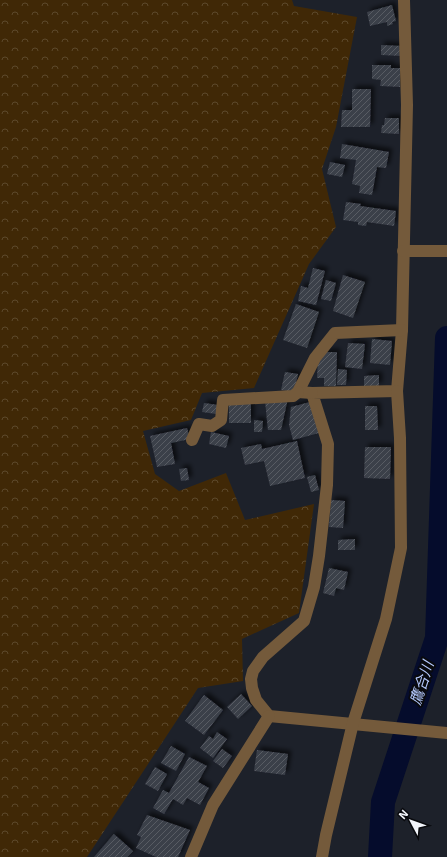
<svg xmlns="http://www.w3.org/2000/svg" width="447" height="857" viewBox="0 0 447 857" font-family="'Exo 2','Noto Sans JP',sans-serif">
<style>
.forest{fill:url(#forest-crowns)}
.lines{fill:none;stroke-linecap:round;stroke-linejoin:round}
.river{stroke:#050c2c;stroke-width:24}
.building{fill:url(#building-hatch);filter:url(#shadow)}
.minor{stroke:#745a3b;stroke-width:12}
.labels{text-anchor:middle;stroke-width:4;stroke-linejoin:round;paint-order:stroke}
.water-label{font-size:15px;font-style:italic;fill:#b4c9fd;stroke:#090a0e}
</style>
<defs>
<pattern id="forest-crowns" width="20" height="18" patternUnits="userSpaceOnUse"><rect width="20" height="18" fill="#402806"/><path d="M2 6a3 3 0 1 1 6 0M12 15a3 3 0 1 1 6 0" fill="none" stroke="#5c482b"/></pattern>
<pattern id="building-hatch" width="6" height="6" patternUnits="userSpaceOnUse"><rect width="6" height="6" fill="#3b3f49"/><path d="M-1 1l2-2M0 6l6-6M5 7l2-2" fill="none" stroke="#585b64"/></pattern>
<filter id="shadow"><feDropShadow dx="3.5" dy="-3.5" stdDeviation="2" flood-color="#0009"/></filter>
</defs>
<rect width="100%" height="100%" fill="#1d212a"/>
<path class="forest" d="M0 0H292L294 6 357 17 336 127 322 169 336 227 309 264 254 388 202 393 191 420 143 431 155 474 179 491 226 473 245 520 314 504 299 613 242 639 243 681 198 688 87 857H0Z"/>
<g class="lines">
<path class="river" d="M380 857 383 802 437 638 447 338"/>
</g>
<g class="building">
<path d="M392 5 396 21 392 22 393 24 387 26V22L370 26 367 12Z"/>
<path d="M381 45 402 46 401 56 381 55Z"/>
<path d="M372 65H391V68H400V87L380 86 381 80 372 79Z"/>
<path d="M352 89H371L370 127H341L342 110H352Z"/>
<path d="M385 118H399V134L381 133 382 125H384Z"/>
<path d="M342 144 389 152 386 168 377 167 372 195 359 193 360 186 352 184 356 160 340 158Z"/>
<path d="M330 162 345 165 342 177 327 174Z"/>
<path d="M346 202 361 204 360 206 396 211 394 226 367 222 366 226 358 225V222L343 220Z"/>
<path d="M313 268 325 271 316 305 298 301 301 286 308 288Z"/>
<path d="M343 275 365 282 353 318 333 311Z"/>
<path d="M326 280 336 283 331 301 321 299Z"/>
<path d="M296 304 319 312 307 348 283 340Z"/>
<path d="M372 339 392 341 390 365 370 363Z"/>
<path d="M348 343 365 344 362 369 345 367Z"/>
<path d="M323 352H337L336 386H324V378H317L318 358 322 359Z"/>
<path d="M338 369 347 370 346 385H337Z"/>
<path d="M285 372 298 374 294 392 281 390Z"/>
<path d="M379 375V386H364V376Z"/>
<path d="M288 398 281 430H268L265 401Z"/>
<path d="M229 402 251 403V423H229Z"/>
<path d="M310 402 319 433 293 440 289 425 291 407Z"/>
<path d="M204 403 218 405 216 414 202 412Z"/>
<path d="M365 406H377L378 430H365Z"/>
<path d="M254 420 263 421 262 432H254Z"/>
<path d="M187 428 190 439 171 443 175 464 157 467 150 436Z"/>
<path d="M211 432 229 436 226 448 209 444Z"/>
<path d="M297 441 305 478 270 486 264 461 245 465 241 448 261 444 262 449Z"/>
<path d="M365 447H391L390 479 364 478Z"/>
<path d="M187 468 189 480 181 481 179 469Z"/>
<path d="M315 475 319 490 311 492 307 477Z"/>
<path d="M331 500 345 501 343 528 329 527Z"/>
<path d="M355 539V550H338V540Z"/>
<path d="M329 568 348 572 344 590 336 588 334 596 323 593Z"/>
<path d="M241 694 252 706 238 719 227 707Z"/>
<path d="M204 695 223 710 204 735 185 721Z"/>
<path d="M217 732 227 739 213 758 200 748 209 736 213 739Z"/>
<path d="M171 746 185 754 176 771 161 763Z"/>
<path d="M222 749 232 756 223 768 213 761Z"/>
<path d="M257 750 288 754 285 775 254 771Z"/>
<path d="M189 757 207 766 198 782 209 788 200 805 187 798 183 805 173 799 164 814 153 808 163 790 169 793Z"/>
<path d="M155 767 167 774 158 791 145 784Z"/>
<path d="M147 815 190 830 178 857H156L136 848 141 837 137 835Z"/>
<path d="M114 834 133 851 127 857H94Z"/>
</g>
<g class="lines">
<g class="minor">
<path d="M404 0 407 105 402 330 397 391 312 393 328 444 327 485 319 556 314 587 304 621 263 657 253 671 251 679 252 688 256 700 269 716 447 733"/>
<path d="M403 251H447"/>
<path d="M312 393 298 392 315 358 335 333 402 330"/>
<path d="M192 440 199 424 212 426 221 420 223 400 293 396 298 392"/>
<path d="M191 857 213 805 269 716"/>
<path d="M322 857 326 835 353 723 386 619 401 548 400 438 397 391"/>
</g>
</g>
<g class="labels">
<g class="water-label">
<text transform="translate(422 683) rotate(-72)" y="5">鷹合川</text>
</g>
</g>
<g transform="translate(411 821) rotate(311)" stroke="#090a0e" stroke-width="3" paint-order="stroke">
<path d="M0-3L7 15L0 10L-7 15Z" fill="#f2f5fb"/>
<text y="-6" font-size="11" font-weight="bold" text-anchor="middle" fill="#f2f5fb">N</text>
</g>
</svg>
